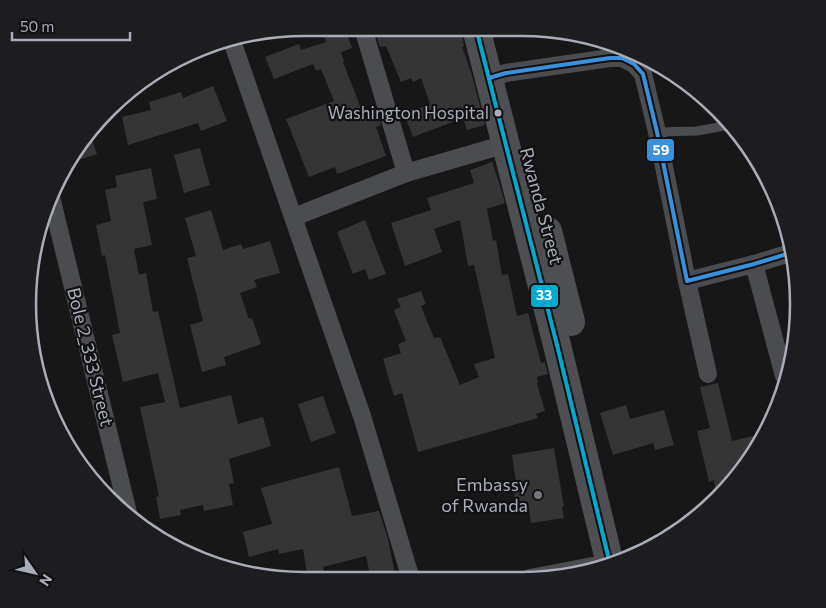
<svg xmlns="http://www.w3.org/2000/svg" width="826" height="608" viewBox="0 0 826 608" font-family="Commissioner,sans-serif">
<style>
.building{fill:#353536}
.lines{fill:none;stroke-linecap:round;stroke-linejoin:round}
.service{stroke:#4b4c50;stroke-width:9}
.minor{stroke:#4b4c50;stroke-width:18}
.primary{stroke:#4d4f52;stroke-width:28}
.bus-1-casing{stroke:#111113;stroke-width:8}
.bus-2-casing{stroke:#111113;stroke-width:8}
.bus-1{stroke:#00a9ce;stroke-width:4}
.bus-2{stroke:#3a90db;stroke-width:4}
.bus-dot{fill:#a8adb8;stroke:#111113;stroke-width:2}
.poi-dot{fill:#757880;stroke:#111113;stroke-width:2}
.labels{text-anchor:middle;stroke-width:4.5;stroke-linejoin:round;paint-order:stroke}
.bus-label{font-size:17px;fill:#a8adb8;stroke:#111113;text-anchor:end}
.street-label{font-size:18px;fill:#a8adb8;stroke:#111113}
.poi-label{font-size:18px;fill:#a8adb8;stroke:#111113;text-anchor:end}
.rim{fill:none;stroke:#a8adb8;stroke-width:2.5}
.line-badge{stroke:#111113;stroke-width:2}
.badge-label{font-size:14px;text-anchor:middle;font-weight:bold;fill:#fff}
</style>
<rect width="100%" height="100%" fill="#171717"/>
<g class="building">
<path d="M345 28 352 48 341 52 344 61 343 62 364 116 377 111 381 125 376 127 386 156 337 174 335 167 309 177 286 119 334 101 321 69 316 71 313 64 274 79 265 57 299 44 301 50 326 42 324 35Z"/>
<path d="M374 28H461L464 46 462 47 471 72 485 125 467 130 463 118 413 137 404 114 430 104 421 78 413 82 411 78 401 82 386 46 380 47Z"/>
<path d="M213 86 227 121 201 131 198 123 128 145 122 117 151 110 149 102 181 92 183 98Z"/>
<path d="M89 132 97 154 69 163 76 152Z"/>
<path d="M200 148 210 185 184 193 174 155Z"/>
<path d="M492 162 499 182 505 203 487 209 493 241 496 240 502 275 508 274 517 316 528 313 541 363 545 362 548 374 537 377 538 383 537 384 545 411 536 414 538 418 418 452 402 393 394 396 383 359 401 353 398 344 406 341 394 310 401 307 397 299 421 291 426 304 421 306 434 338 440 337 460 385 479 377 474 364 495 358 474 265 468 266 460 220 434 229 442 252 405 266 391 223 431 210 427 198 474 183 470 170Z"/>
<path d="M151 168 157 199 143 202 152 245 134 249 139 275 146 273 153 312 158 311 180 408 231 395 238 424 263 417 271 446 229 459 234 483 229 484 233 505 204 511 203 505 180 510 181 515 160 519 156 497 159 496 140 407 165 402 158 373 123 382 112 335 120 333 105 255 102 256 96 225 111 221 105 190 117 187 115 176Z"/>
<path d="M211 210 223 250 241 244 243 249 270 241 280 273 254 280 257 287 240 293 249 319 252 318 261 344 224 357 226 365 202 372 190 325 203 321 187 258 196 256 185 218Z"/>
<path d="M365 220 386 274 369 280 365 269 353 274 337 232Z"/>
<path d="M718 383 732 441 753 436 755 449 716 494 714 480 709 482 697 431 710 428 700 387Z"/>
<path d="M323 396 336 433 311 442 298 404Z"/>
<path d="M626 405 630 419 664 410 674 445 655 450 653 443 613 455 600 413Z"/>
<path d="M554 448 564 507H562L564 518 531 523 529 509 517 511 512 482H516L512 455Z"/>
<path d="M339 467 352 516 379 511 388 539 396 579H371L366 556 323 567 326 580H308L303 549 279 554 278 549 249 557 243 532 272 524 261 488Z"/>
</g>
<g class="lines">
<path class="service" d="M657 132 697 131 730 125"/>
<g class="minor">
<path d="M363 28 406 173"/>
<path d="M231 38 362 416 411 579"/>
<path d="M489 78 506 73 610 58H622L634 64 643 74 657 132 687 281 754 264 790 253"/>
<path d="M51 197 129 517"/>
<path d="M294 217 406 173 506 144"/>
<path d="M754 264 784 376"/>
<path d="M687 281 708 374"/>
<path d="M530 578 629 559"/>
</g>
<g class="primary">
<path d="M476 28 557 345 610 564"/>
<path d="M548 231 571 322"/>
</g>
<defs>
<path id="bus-1" d="M476 28 557 345 610 564"/>
<path id="bus-2" d="M489 78 506 73 610 58H622L634 64 643 74 657 132 687 281 754 264 790 253"/>
</defs>
<use href="#bus-1" class="bus-1-casing"/>
<use href="#bus-2" class="bus-2-casing"/>
<use href="#bus-1" class="bus-1"/>
<use href="#bus-2" class="bus-2"/>
</g>
<circle class="bus-dot" cx="498" cy="113" r="4.5"/>
<circle class="poi-dot" cx="538" cy="495" r="5"/>
<g class="labels">
<g class="bus-label">
<text x="489" y="119">Washington Hospital</text>
</g>
<g class="street-label">
<text transform="translate(541 206) rotate(75)" y="6">Rwanda Street</text>
<text transform="translate(90 357) rotate(76)" y="6">Bole 2_333 Street</text>
</g>
<g class="poi-label">
<text x="528" y="491">Embassy<tspan x="528" dy="21">of Rwanda</tspan></text>
</g>
</g>
<path d="M0 0H826V608H0ZM304 36H522A268 268 0 0 1 790 304V304A268 268 0 0 1 522 572H304A268 268 0 0 1 36 304V304A268 268 0 0 1 304 36Z" fill="#1d1d20" fill-rule="evenodd"/>
<path class="rim" d="M304 36H522A268 268 0 0 1 790 304V304A268 268 0 0 1 522 572H304A268 268 0 0 1 36 304V304A268 268 0 0 1 304 36Z"/>
<g class="line-badge">
<rect x="646" y="138" width="29" height="24" rx="5" fill="#3a90db"/>
<rect x="530" y="284" width="29" height="24" rx="5" fill="#00a9ce"/>
</g>
<g class="badge-label">
<text x="661" y="155">59</text>
<text x="544" y="300">33</text>
</g>
<g transform="translate(35 573) rotate(124)" stroke="#111113" stroke-width="4" paint-order="stroke">
<path d="M0-4L9 19L0 12L-9 19Z" fill="#a8adb8"/>
<text y="-8" font-size="14" font-weight="bold" text-anchor="middle" fill="#a8adb8">N</text>
</g>
<path d="M12 32v8h118v-8" fill="none" stroke="#a8adb8" stroke-width="2.5"/>
<text x="20" y="32" font-size="15" fill="#a8adb8" stroke="#111113" stroke-width="4" paint-order="stroke">50 m</text>
</svg>
